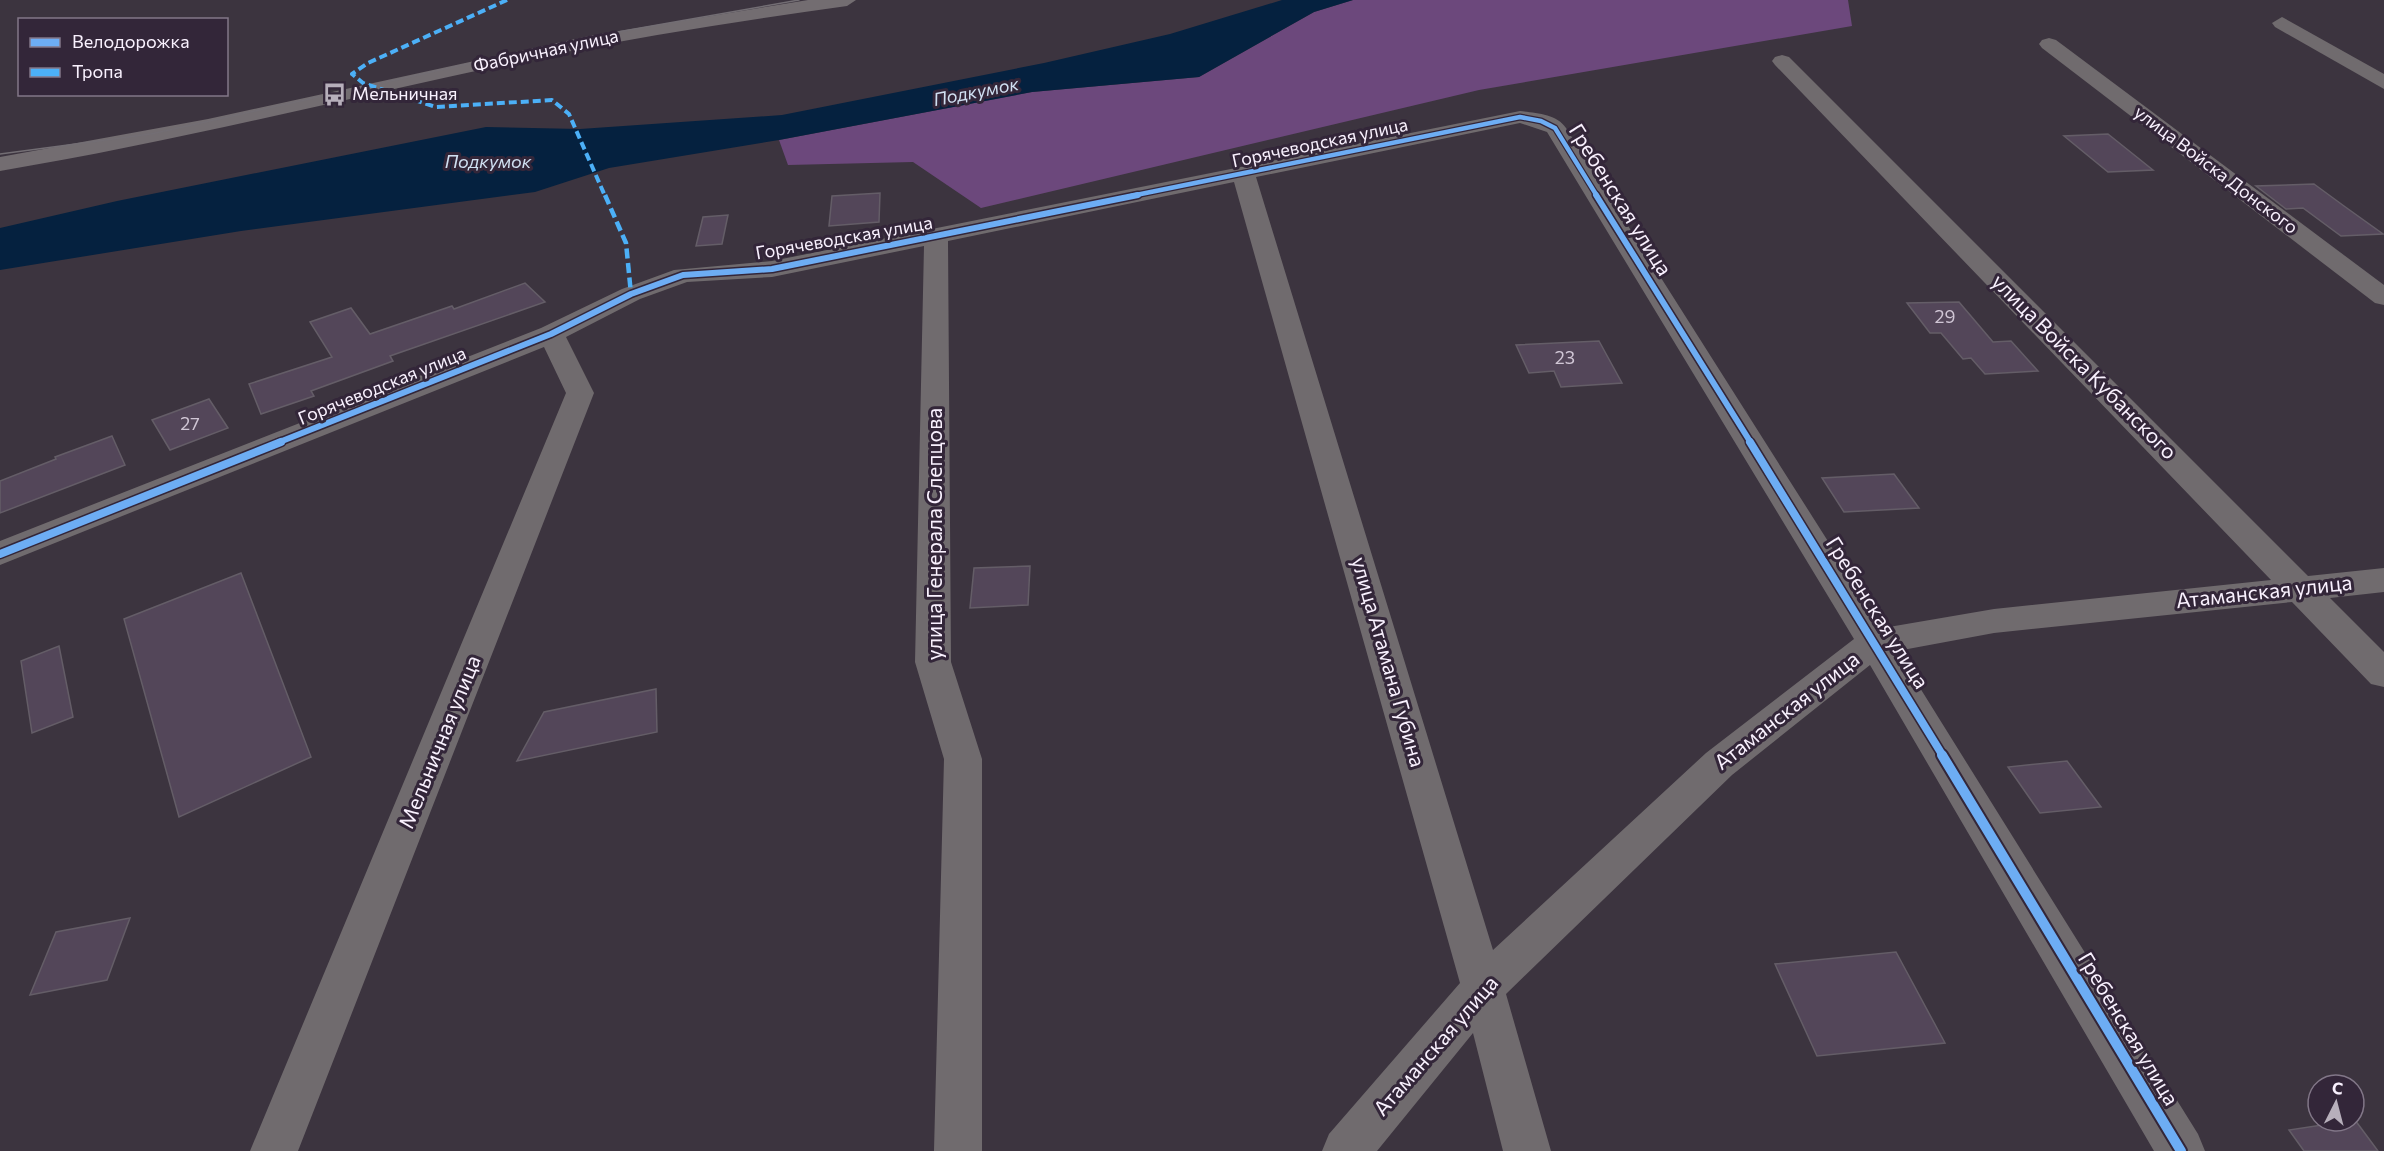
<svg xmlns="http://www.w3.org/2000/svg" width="2384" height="1151" viewBox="0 0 2384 1151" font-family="Commissioner,sans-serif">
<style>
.green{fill:#6c487c}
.water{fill:#05213f}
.building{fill:#534659;stroke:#645d67;stroke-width:1.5}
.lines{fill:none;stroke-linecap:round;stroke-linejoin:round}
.street{fill:#706b6e;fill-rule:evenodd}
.secondary{fill:#736d71;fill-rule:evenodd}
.tram{stroke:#736e74;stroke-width:1.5}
.quiet-far1{stroke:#4cb0f7;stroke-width:4;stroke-dasharray:8 4;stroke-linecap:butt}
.quiet{stroke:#4cb0f7;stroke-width:4.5;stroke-dasharray:10 4.5;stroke-linecap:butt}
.cycleway-far3-casing{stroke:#332639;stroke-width:7}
.cycleway-far2-casing{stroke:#332639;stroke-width:9}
.cycleway-far1-casing{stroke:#332639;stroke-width:11}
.cycleway-casing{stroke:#332639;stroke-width:14}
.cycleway-far3{stroke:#6dadf4;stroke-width:4.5}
.cycleway-far2{stroke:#6dadf4;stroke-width:6}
.cycleway-far1{stroke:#6dadf4;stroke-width:8}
.cycleway{stroke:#6dadf4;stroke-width:10}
.labels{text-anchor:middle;stroke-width:6;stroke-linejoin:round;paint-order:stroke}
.far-street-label{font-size:18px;fill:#f9f1fe;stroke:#332639}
.far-water-label{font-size:18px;font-style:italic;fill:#d0e0f2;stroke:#332639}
.far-poi-label{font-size:18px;fill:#f9f1fe;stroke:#332639;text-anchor:start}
.number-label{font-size:18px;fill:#d0c6d5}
.street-label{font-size:21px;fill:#f9f1fe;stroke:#332639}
</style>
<rect width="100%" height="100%" fill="#3c343f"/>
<path class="green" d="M1353 0H1848L1852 26 1479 90 981 208 913 162 788 165 779 140 1032 92 1199 77 1314 12Z"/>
<path class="water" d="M1282 0H1353L1314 12 1199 77 1032 92 779 140 609 168 535 192 241 231 0 270V228L117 201 486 127 580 129 782 115 1044 63 1170 34Z"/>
<g class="building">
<path d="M2108 134 2153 170 2108 172 2064 136Z"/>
<path d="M2314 184 2344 206 2383 234 2341 236 2303 208 2286 209 2256 186Z"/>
<path d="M880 193 879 222 829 226 832 196Z"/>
<path d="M728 215 722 244 696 246 703 217Z"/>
<path d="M525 283 545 302 390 356 393 361 311 391 314 396 261 414 249 384 332 357 310 322 351 308 370 334 452 306 454 309Z"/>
<path d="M1959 302 1993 342 2011 341 2038 371 1985 374 1971 358 1963 359 1941 333H1930L1907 303Z"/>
<path d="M1599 341 1622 383 1561 387 1554 371 1529 373 1516 345Z"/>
<path d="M209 399 228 428 170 450 152 420Z"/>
<path d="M112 436 125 465 0 513V481L56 459 55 457Z"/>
<path d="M1894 474 1919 508 1844 512 1822 478Z"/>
<path d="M1030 566 1028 605 970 608 974 568Z"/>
<path d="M241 573 311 757 179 817 124 619Z"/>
<path d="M59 646 73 717 32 733 21 661Z"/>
<path d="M656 689 657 732 517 761 544 712Z"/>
<path d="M2067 761 2101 807 2040 813 2008 767Z"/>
<path d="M130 918 107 980 30 995 56 932Z"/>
<path d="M1896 952 1945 1043 1817 1056 1775 964Z"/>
<path d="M2355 1120 2378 1151H2304L2289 1130Z"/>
</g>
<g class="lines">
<g class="street">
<path d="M2282 17 2384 74V89L2275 27 2272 23Z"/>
<path d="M2049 38 2056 40 2384 285V305L2375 303 2042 48 2039 44 2042 40Z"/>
<path d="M1782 55 1789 57 2308 576 2384 568V592L2330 598 2384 652V687L2371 684 2292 602 1994 633 1897 651 2198 1134 2205 1151H2154L1870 665 1732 775 1506 994 1551 1151H1503L1473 1033 1377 1151H1322L1329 1134 1460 983 1234 182 948 241 951 662 982 759V1151H934L944 759 915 662 924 246 772 277 687 282 640 299 566 337 594 393 298 1151H250L566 393 544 347 0 565V541L541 328 622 289 674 270 772 261 1520 111C1535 113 1557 114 1566 128L1883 628 1994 609 2271 580 1775 65 1772 61 1775 57ZM1520 123 1547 132 1854 639 1706 753 1493 950 1256 177Z"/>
</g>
<path class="secondary" d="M808 0H856L847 6C748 20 649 35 551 55 367 93 186 140 0 171V157L208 119 589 36Z"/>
<path class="tram" d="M0 154 151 134 589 37 799 0"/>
<path class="quiet-far1" d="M507 0 368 63 352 74 363 83 436 107 552 100 569 114 605 196"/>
<path class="quiet" d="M605 195 626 243 631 294"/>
<defs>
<path id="cycleway-far3" d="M1131 196 1520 117 1541 121 1555 128 1597 196"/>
<g id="cycleway-far2">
<path d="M1596 195 1751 443"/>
<path d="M277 443 551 334 631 294 683 275 772 269 1138 195"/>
</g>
<g id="cycleway-far1">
<path d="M1750 442 1943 756"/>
<path d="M0 554 281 442"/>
</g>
<path id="cycleway" d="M1942 755 2181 1151"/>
</defs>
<use href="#cycleway-far3" class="cycleway-far3-casing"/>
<use href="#cycleway-far2" class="cycleway-far2-casing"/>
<use href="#cycleway-far1" class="cycleway-far1-casing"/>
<use href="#cycleway" class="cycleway-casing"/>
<use href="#cycleway-far3" class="cycleway-far3"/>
<use href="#cycleway-far2" class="cycleway-far2"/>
<use href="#cycleway-far1" class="cycleway-far1"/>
<use href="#cycleway" class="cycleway"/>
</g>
<defs>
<symbol id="bus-bare" viewBox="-9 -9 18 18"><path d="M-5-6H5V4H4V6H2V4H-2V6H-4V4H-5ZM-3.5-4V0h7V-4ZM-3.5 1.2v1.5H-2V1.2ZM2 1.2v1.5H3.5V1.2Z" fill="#b7afbb" stroke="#332639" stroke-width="2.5" paint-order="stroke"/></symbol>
</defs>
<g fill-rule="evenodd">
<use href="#bus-bare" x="318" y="78" width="33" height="33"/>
</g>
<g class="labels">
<g class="far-street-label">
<text transform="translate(546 51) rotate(-12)" y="6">Фабричная улица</text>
<text transform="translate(1320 143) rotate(-12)" y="6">Горячеводская улица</text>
<text transform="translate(2216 170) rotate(37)" y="6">улица Войска Донского</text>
<text transform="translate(844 238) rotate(-10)" y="6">Горячеводская улица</text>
<text transform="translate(382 386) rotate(-22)" y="6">Горячеводская улица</text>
</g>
<g class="far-water-label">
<text transform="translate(976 92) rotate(-11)" y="6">Подкумок</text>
<text x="488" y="168">Подкумок</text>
</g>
<g class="far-poi-label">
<text x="352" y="100">Мельничная</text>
</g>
<g class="number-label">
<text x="1945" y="323">29</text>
<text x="1565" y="364">23</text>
<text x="190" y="430">27</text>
</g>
<g class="street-label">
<text transform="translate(1620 200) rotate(58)" y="7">Гребенская улица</text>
<text transform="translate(2084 367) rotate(45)" y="7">улица Войска Кубанского</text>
<text transform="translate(935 534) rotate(-90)" y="7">улица Генерала Слепцова</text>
<text transform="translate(2264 592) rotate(-6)" y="7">Атаманская улица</text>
<text transform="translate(1877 613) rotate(58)" y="7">Гребенская улица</text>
<text transform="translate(1388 662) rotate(74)" y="7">улица Атамана Губина</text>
<text transform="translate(1787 711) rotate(-38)" y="7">Атаманская улица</text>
<text transform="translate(440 742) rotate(-68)" y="7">Мельничная улица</text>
<text transform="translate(2128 1029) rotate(59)" y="7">Гребенская улица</text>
<text transform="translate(1436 1046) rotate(-49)" y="7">Атаманская улица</text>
</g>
</g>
<rect x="18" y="18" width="210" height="78" fill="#332639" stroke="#827788" stroke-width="1.5"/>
<rect x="30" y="38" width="30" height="9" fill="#6dadf4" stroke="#827788" stroke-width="1.5"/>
<text x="72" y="48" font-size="18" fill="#f9f1fe">Велодорожка</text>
<rect x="30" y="68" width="30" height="9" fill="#4cb0f7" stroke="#827788" stroke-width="1.5"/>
<text x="72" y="78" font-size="18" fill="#f9f1fe">Тропа</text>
<g transform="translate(2336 1103) rotate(6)"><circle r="28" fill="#332639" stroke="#827788" stroke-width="1.5"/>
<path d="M0-4.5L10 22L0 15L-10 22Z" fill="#b7afbb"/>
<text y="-9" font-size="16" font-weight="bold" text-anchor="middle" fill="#f9f1fe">С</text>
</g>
</svg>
